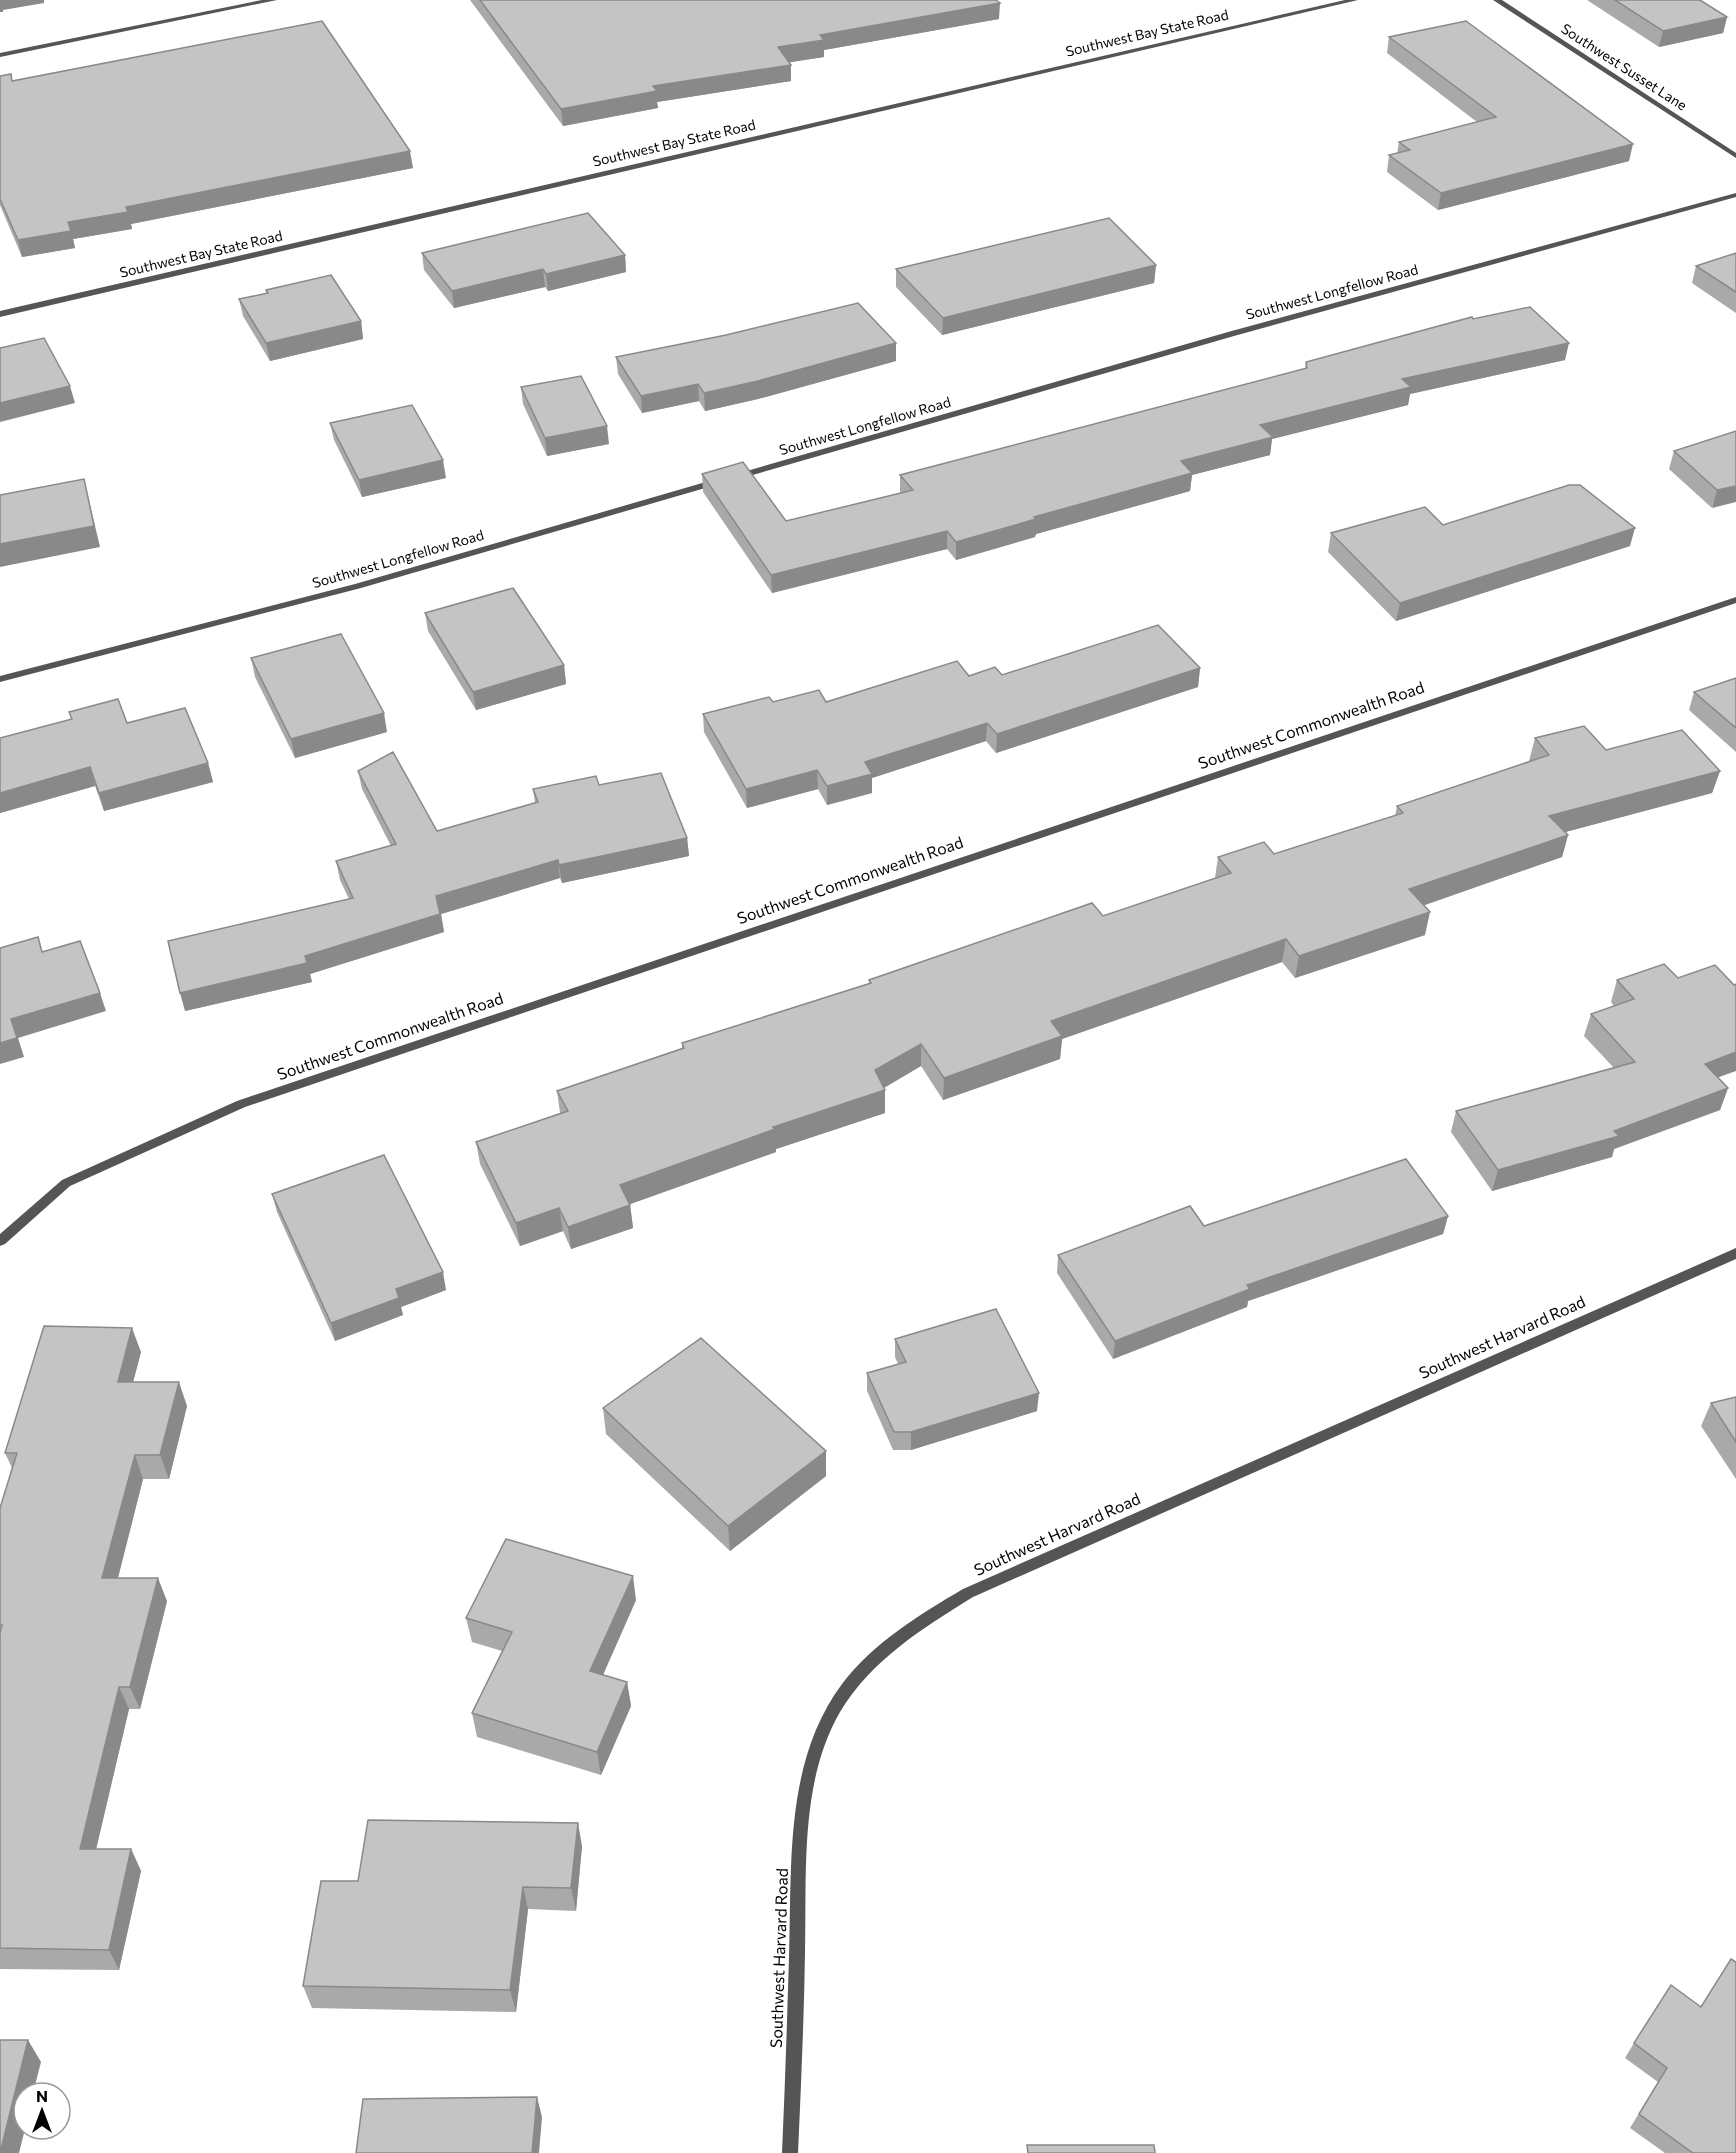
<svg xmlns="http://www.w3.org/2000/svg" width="1736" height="2153" viewBox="0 0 1736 2153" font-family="Commissioner,sans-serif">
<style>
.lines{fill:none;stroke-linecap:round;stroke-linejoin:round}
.street{fill:#555;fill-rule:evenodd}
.wall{fill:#a9a9a9}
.shaded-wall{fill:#898989}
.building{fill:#c4c4c4;stroke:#898989;stroke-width:1.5}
.labels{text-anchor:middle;stroke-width:4.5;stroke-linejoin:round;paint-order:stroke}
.far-street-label{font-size:14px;fill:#000;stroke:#fff}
.street-label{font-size:16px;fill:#000;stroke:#fff}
</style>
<rect width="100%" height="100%" fill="#fff"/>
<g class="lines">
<g class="street">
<path d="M262 0H277L0 57V53Z"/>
<path d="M1345 0H1358L0 317V311Z"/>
<path d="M1493 0H1502L1736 153V158Z"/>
<path d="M1736 193V197L1234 336 739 479 736 480 731 477 733 475 1228 332Z"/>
<path d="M716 479 719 480V484L361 588 0 682V676L355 584Z"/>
<path d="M1736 597V603L245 1107 70 1186 5 1244 0 1246V1234L62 1180 237 1101Z"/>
<path d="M1736 1248V1259L973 1597C923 1628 871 1660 840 1712 799 1783 807 1874 805 1953 804 2020 801 2086 798 2153H782C785 2088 787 2022 789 1957 792 1865 784 1762 842 1684 873 1643 919 1615 963 1589Z"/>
</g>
</g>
<g class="wall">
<path d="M470 0H996L999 19 824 50V57L789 62 791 81 657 102 658 108 563 126Z"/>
<path d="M1587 0H1700L1727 17 1723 33 1659 47Z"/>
<path d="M1389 37 1629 161 1438 210 1387 172 1389 155 1397 154 1399 142 1477 122 1387 53Z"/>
<path d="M0 76 13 81 413 168 131 224 132 229 73 239 75 248 22 257 0 205Z"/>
<path d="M422 253 625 255 626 272 548 291 545 287 454 308 424 270Z"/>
<path d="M1736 253V313L1692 283 1696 266Z"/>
<path d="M1156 265 1154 283 942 335 896 287V269Z"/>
<path d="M266 290 361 321 363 339 270 361 243 316 239 299 266 293Z"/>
<path d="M1473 319 1565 360 1410 394 1408 405 1272 439 1270 455 1192 475 1190 491 1036 534 1035 537 956 560 947 549 772 593 703 492 702 474 786 521 900 493V475L1305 369 1306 362Z"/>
<path d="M896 343V361L758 399 705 411 699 401 642 413 618 374 616 357Z"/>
<path d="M521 387 609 444 547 456 523 404Z"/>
<path d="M330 423 446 478 362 497 334 440Z"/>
<path d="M1736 431 1712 508 1669 469 1674 451Z"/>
<path d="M1443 525 1630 546 1396 621 1328 552 1331 533Z"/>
<path d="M425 613 564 665 566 684 476 710 428 631Z"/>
<path d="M251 658 387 732 295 758 255 677Z"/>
<path d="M1200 668 1198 687 996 753 986 741 872 778V793L827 805 818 789 747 808 704 732 703 714 826 702 969 676Z"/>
<path d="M1736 678V752L1689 710 1694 692Z"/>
<path d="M127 723 208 763 213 782 104 811 95 786 0 813V738Z"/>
<path d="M1535 738 1720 771 1712 793 1565 832 1568 835 1562 857 1424 905 1425 935 1295 978 1282 962 1062 1039 1060 1059 943 1100 921 1066 884 1088 885 1113 776 1149V1152L630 1204 633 1228 571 1249 563 1231 520 1246 480 1164 476 1142 560 1113 557 1091 682 1048V1043L869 984V980L1103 916 1215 878 1218 857 1274 854 1395 816 1397 806 1530 762 1529 761Z"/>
<path d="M358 771 437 831 535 803 533 789 599 785 687 838 689 856 562 883 560 878 441 914 444 932 310 974 312 982 185 1011 349 899 340 880 336 861 391 846 362 789Z"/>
<path d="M1617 980 1728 1088 1720 1110 1614 1149 1612 1157 1492 1191 1451 1132 1456 1111 1614 1068 1584 1036 1591 1014 1614 1006 1611 1002Z"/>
<path d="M272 1194 446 1290 401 1307 403 1315 335 1341 277 1212Z"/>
<path d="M1448 1216 1443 1234 1248 1301 1247 1307 1113 1359 1057 1273 1058 1255 1204 1226Z"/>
<path d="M895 1339 1037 1411 911 1450H893L867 1391V1373L898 1364 895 1357Z"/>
<path d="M141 1352 133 1382 187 1406 169 1479H143L118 1578 167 1601 140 1709H129L96 1849H131L141 1871 119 1970 0 1969V1508L12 1468 5 1453Z"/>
<path d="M1736 1397V1479L1701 1426 1711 1403Z"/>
<path d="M603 1408 826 1451V1476L730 1551 606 1434Z"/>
<path d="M636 1600 603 1675 627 1682 631 1706 601 1775 477 1737 472 1713 502 1651 472 1642 466 1618Z"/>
<path d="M582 1846 576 1911 528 1909 516 2012 312 2008 303 1986 358 1881Z"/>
<path d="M1701 2007 1736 2153H1665L1630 2128 1658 2082 1625 2058 1634 2043Z"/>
</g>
<g class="shaded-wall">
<path d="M0 0H44V3L3 10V12H0Z"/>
<path d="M1000 3 999 19 824 50V57L779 64 778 47 820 35Z"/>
<path d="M1727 17 1723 33 1659 47 1663 31Z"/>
<path d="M791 65V81L657 102 658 108 563 126 561 109 653 86Z"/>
<path d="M1633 144 1629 161 1438 210 1441 193Z"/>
<path d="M410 151 413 168 131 224 132 229 73 239 75 248 22 257 18 240 68 222 126 207Z"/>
<path d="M625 255 626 272 548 291 546 274Z"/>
<path d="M1156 265 1154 283 942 335 943 318Z"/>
<path d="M543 269 545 287 454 308 452 291Z"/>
<path d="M361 321 363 339 270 361 266 343Z"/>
<path d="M896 343V361L758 399 705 411 704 393Z"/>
<path d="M1569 343 1565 360 1410 394 1408 405 1272 439 1270 455 1192 475 1190 491 1036 534 1035 537 956 560V542L1034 517 1260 425 1402 379Z"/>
<path d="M698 384 699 401 642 413 641 396Z"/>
<path d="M70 386 75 403 0 422V403Z"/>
<path d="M607 426 609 444 547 456 545 438Z"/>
<path d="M443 460 446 478 362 497 359 480Z"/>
<path d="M84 479 100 547 0 567V544Z"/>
<path d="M1736 486V502L1712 508 1717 490Z"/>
<path d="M1635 528 1630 546 1396 621 1400 603Z"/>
<path d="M947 531V549L772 593 771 575Z"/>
<path d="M564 665 566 684 476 710 473 692Z"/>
<path d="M1200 668 1198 687 996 753 997 734Z"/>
<path d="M384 713 387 732 295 758 291 739Z"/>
<path d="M987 723 986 741 872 778V793L827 805V786L865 762Z"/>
<path d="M208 763 213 782 104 811 99 793Z"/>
<path d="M90 767 95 786 0 813V793Z"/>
<path d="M817 770 818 789 747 808 746 789Z"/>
<path d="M1720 771 1712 793 1543 838 1549 816Z"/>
<path d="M1568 835 1562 857 1405 912 1409 889Z"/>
<path d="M687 838 689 856 562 883 559 865Z"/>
<path d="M558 860 560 878 441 914 444 932 310 974 312 982 185 1011 180 993 305 956 436 896Z"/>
<path d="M1430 912 1425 935 1295 978 1299 956Z"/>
<path d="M1286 939 1282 962 1062 1039 1060 1059 943 1100 944 1078 1051 1021Z"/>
<path d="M100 993 106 1011 18 1038 24 1057 0 1064V1043L11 1019Z"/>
<path d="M921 1044V1066L875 1093V1070Z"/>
<path d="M1736 1052V1071L1697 1085 1705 1064Z"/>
<path d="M1728 1088 1720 1110 1614 1149 1612 1157 1492 1191 1498 1170 1614 1131Z"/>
<path d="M885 1090V1113L776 1149V1152L622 1207 620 1185 773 1127Z"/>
<path d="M630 1205 633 1228 571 1249 568 1227Z"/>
<path d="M559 1208 563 1231 520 1246 516 1223Z"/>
<path d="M1448 1216 1443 1234 1248 1301 1247 1307 1113 1359 1115 1341 1247 1285Z"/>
<path d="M443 1272 446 1290 401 1307 403 1315 335 1341 331 1323 396 1289Z"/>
<path d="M132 1328 141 1352 127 1405 118 1382Z"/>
<path d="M179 1382 187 1406 169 1479 160 1455Z"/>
<path d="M1039 1393 1037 1411 911 1450V1432Z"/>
<path d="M826 1451V1476L730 1551 728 1526Z"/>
<path d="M135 1455 143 1479 112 1601 102 1578Z"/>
<path d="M633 1576 636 1600 594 1695 590 1671Z"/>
<path d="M158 1578 167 1601 140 1709 130 1687Z"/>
<path d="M627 1682 631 1706 601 1775 597 1752Z"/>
<path d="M119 1687 129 1709 91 1871 80 1849Z"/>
<path d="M578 1823 582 1846 576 1911 571 1888Z"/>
<path d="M131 1849 141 1871 119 1970 109 1950Z"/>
<path d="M523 1887 528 1909 516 2012 510 1990Z"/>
<path d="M28 2040 41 2062 33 2093H24L25 2129 19 2153H0Z"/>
<path d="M537 2097 542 2117 539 2153H532Z"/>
</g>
<g class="building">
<path d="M480 0H996L1000 3 820 35 824 40 778 47 791 65 653 86 657 91 561 109Z"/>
<path d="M1615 0H1700L1727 17 1663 31Z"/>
<path d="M322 21 410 151 126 207 128 212 68 222 71 231 18 240 0 199V76L11 74 12 81Z"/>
<path d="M1466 21 1633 144 1441 193 1389 155 1410 150 1399 142 1496 117 1389 37Z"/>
<path d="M588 213 625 255 546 274 543 269 452 291 422 253Z"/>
<path d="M1109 218 1156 265 943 318 896 269Z"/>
<path d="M1736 253V292L1696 266Z"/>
<path d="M331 275 361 321 266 343 239 299 268 293 266 290Z"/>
<path d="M858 303 896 343 758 381 704 393 698 384 641 396 616 357 726 335Z"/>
<path d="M1530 307 1569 343 1402 379 1411 387 1260 425 1273 437 1181 461 1192 473 1034 517 1036 519 956 542 947 531 771 575 702 474 743 462 786 521 913 490 900 475 1307 368 1306 362 1472 317 1473 319Z"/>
<path d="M44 338 70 386 0 403V348Z"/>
<path d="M581 376 607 426 545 438 521 387Z"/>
<path d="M412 405 443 460 359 480 330 423Z"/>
<path d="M1736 431V486L1717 490 1674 451Z"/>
<path d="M84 479 94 526 0 544V495Z"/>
<path d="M1569 485H1580L1635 528 1400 603 1331 533 1425 507 1443 525Z"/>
<path d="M513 588 564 665 473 692 425 613Z"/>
<path d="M1158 625 1200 668 997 734 987 723 865 762 872 774 827 786 817 770 746 789 703 714 769 697 773 702 819 690 826 702 957 661 969 676 995 667 1002 675Z"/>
<path d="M341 634 384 713 291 739 251 658Z"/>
<path d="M1736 678V728L1694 692Z"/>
<path d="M118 699 127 723 185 708 208 763 99 793 90 767 0 793V738L72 719 69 712Z"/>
<path d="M1584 726 1606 750 1682 730 1720 771 1549 816 1568 835 1409 889 1430 912 1299 956 1286 939 1051 1021 1062 1036 944 1078 921 1044 875 1070 885 1090 773 1127 775 1129 620 1185 630 1205 568 1227 559 1208 516 1223 476 1142 568 1111 557 1091 684 1048 682 1043 871 983 869 980 1092 903 1103 916 1231 873 1218 857 1264 842 1274 854 1403 813 1397 806 1549 755 1535 738Z"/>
<path d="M393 752 437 831 538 802 533 789 596 776 599 785 661 773 687 838 559 865 558 860 436 896 440 914 305 956 307 963 180 993 168 941 353 898 336 861 396 844 358 771Z"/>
<path d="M38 937 42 952 80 941 100 993 11 1019 17 1038 0 1043V948Z"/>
<path d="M1664 964 1678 978 1715 965 1734 985 1736 984V1052L1705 1064 1728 1088 1614 1131 1619 1136 1498 1170 1456 1111 1635 1062 1591 1014 1634 999 1617 980Z"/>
<path d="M384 1155 443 1272 396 1289 399 1298 331 1323 272 1194Z"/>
<path d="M1406 1159 1448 1216 1247 1285 1250 1289 1115 1341 1058 1255 1190 1206 1204 1226Z"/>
<path d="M996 1309 1039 1393 911 1432H894L867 1373 906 1362 895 1339Z"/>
<path d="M44 1326 132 1328 118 1382H179L160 1455H135L102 1578H158L130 1687H119L80 1849H131L109 1950 0 1948V1633L2 1625H0V1508L17 1453H5Z"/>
<path d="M701 1338 826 1451 728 1526 603 1408Z"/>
<path d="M1736 1397V1442L1711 1403Z"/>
<path d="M506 1539 633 1576 590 1671 627 1682 597 1752 472 1713 512 1632 466 1618Z"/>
<path d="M368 1820 578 1823 571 1888 523 1887 510 1990 303 1986 321 1881H358Z"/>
<path d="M1731 1959 1736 1962V2153H1693L1639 2114 1667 2068 1634 2043 1671 1985 1701 2007Z"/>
<path d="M0 2040H28L0 2153Z"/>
<path d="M537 2097 532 2153H356L363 2099Z"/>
<path d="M1027 2145H1154L1155 2153H1028Z"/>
</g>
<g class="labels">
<g class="far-street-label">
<text transform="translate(1147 33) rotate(-13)" y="5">Southwest Bay State Road</text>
<text transform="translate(1624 67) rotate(33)" y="5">Southwest Susset Lane</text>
<text transform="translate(674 143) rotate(-13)" y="5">Southwest Bay State Road</text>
<text transform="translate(201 254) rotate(-13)" y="5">Southwest Bay State Road</text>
<text transform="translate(1332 292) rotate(-15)" y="5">Southwest Longfellow Road</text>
<text transform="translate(865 426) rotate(-16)" y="5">Southwest Longfellow Road</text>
<text transform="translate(398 559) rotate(-16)" y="5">Southwest Longfellow Road</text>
</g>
<g class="street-label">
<text transform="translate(1311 725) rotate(-19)" y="6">Southwest Commonwealth Road</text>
<text transform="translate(850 880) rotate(-19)" y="6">Southwest Commonwealth Road</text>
<text transform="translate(390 1036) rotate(-19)" y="6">Southwest Commonwealth Road</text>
<text transform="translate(1502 1337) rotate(-24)" y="6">Southwest Harvard Road</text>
<text transform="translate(1057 1534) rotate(-24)" y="6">Southwest Harvard Road</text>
<text transform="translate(779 1958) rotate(-88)" y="6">Southwest Harvard Road</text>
</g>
</g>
<g transform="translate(42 2111)"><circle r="28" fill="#ffffff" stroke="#999999" stroke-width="1.5"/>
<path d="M0-4.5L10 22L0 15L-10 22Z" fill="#000000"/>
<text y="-9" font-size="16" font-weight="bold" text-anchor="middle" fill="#000000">N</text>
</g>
</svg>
